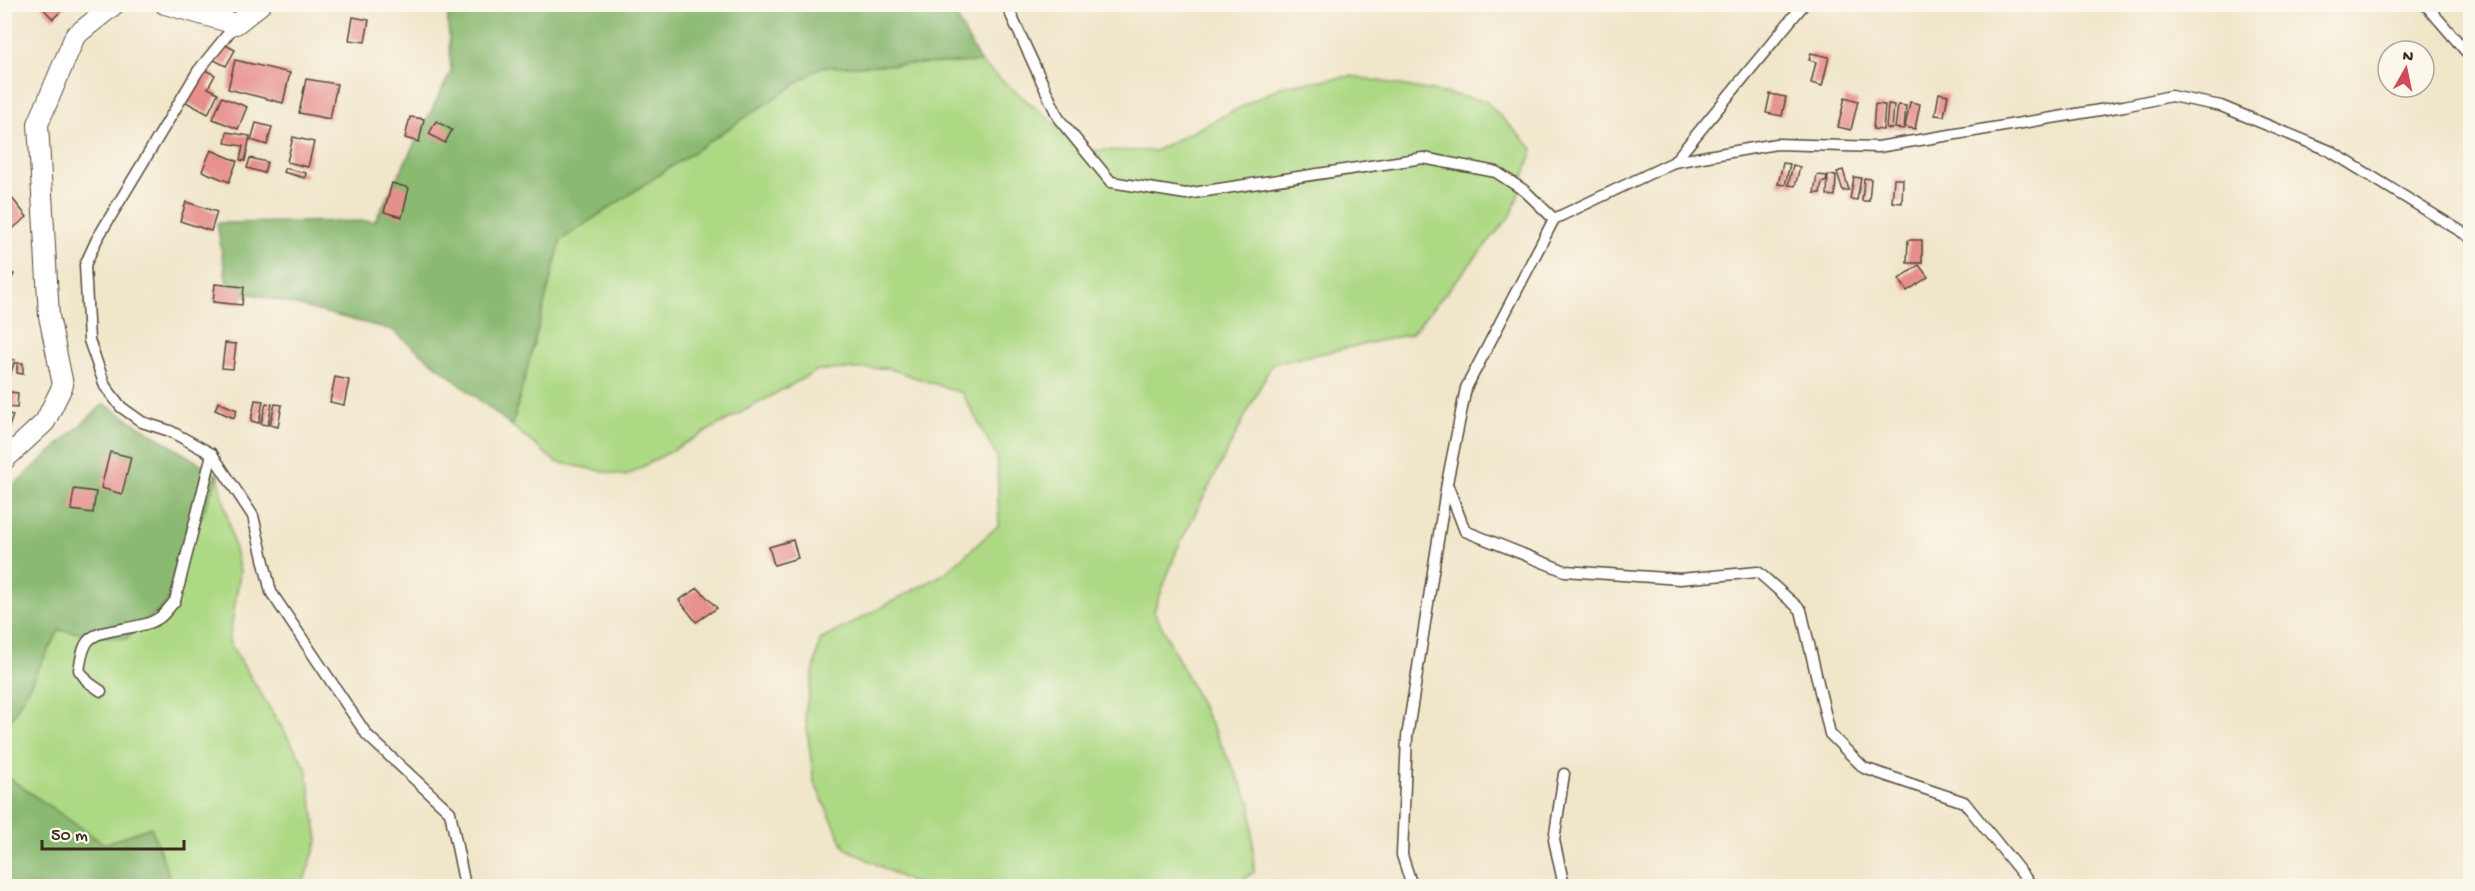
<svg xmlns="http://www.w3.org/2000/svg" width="2475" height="891" viewBox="0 0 2475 891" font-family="'Gochi Hand',sans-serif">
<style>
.green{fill:#add985;stroke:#748252;stroke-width:1.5}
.forest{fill:#8ab972;stroke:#627248;stroke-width:1.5}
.building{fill:#e6908c}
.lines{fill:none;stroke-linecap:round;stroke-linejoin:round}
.service-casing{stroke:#564638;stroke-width:13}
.minor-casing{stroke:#564638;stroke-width:22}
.service{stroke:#fff;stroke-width:10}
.minor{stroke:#fff;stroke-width:20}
</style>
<rect width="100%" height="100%" fill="#fbf7ec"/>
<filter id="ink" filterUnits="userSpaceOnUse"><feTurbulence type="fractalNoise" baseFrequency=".0167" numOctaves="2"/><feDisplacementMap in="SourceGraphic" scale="12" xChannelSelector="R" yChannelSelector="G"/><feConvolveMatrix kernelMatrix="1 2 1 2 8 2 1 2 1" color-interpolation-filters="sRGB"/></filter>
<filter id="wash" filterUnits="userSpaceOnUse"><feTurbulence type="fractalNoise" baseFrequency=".008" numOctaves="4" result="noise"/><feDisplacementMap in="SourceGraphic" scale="24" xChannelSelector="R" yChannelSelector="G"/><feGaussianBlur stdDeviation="1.35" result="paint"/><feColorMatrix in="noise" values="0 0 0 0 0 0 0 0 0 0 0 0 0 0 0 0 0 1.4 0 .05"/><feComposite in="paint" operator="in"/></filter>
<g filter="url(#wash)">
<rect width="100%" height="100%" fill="#f0e6ca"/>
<g class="green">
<path d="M980 62 1086 150 1155 151 1282 86 1352 76 1485 101 1533 149 1512 214 1411 334 1272 364 1178 547 1154 611 1251 804 1254 872 1232 886H918L845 848 814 782 805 713 820 640 944 574 999 525 997 457 962 393 887 368 818 370 626 476 556 462 512 426 561 240 821 67Z"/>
<path d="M218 475 240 572 229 642 306 767 318 840 302 886H173L151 827 104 844 5 775V731L59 630 126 639 166 604Z"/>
</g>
<g class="forest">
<path d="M447 5H950L980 62 821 67 561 240 512 426 392 330 253 294 229 296 217 223 375 221 451 72Z"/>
<path d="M104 404 218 475 166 604 126 639 59 630 5 731V493Z"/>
<path d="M4 775 104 844 151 827 173 886H5Z"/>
</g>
<g id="blocks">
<g class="building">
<path d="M39 4H68L53 19Z"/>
<path d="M353 17 369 20 365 42 349 40Z"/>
<path d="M220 42 235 50 226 66 212 59Z"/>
<path d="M1811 53 1829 57 1822 86 1811 83 1816 62 1809 60Z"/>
<path d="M235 60 290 73 283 103 228 89Z"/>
<path d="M201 68 215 75 208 88 218 93 208 114 184 101Z"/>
<path d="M306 79 337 84 330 119 299 113Z"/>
<path d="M1939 93 1948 95 1944 116 1935 115Z"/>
<path d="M1770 94 1786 97 1782 116 1766 113Z"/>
<path d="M222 97 247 107 238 129 213 119Z"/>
<path d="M1845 97 1858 101 1851 130 1838 127Z"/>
<path d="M1910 102 1920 104 1915 129 1905 127Z"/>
<path d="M1875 104 1885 105 1883 130 1873 129Z"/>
<path d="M1888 104 1894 105 1892 129 1886 128Z"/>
<path d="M1898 105 1906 106 1904 129 1895 128Z"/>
<path d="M410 117 424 119 419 142 405 138Z"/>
<path d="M436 121 452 130 445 143 429 134Z"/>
<path d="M256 123 272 127 267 145 251 140Z"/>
<path d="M227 132 250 136 245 161 240 160 243 146 225 143Z"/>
<path d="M293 137 314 142 308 167 287 162Z"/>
<path d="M211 150 237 161 229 182 202 171Z"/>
<path d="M250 158 267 162 264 173 247 168Z"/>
<path d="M1783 163 1790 164 1785 185 1778 184Z"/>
<path d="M1793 165 1800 167 1795 186 1788 185Z"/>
<path d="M285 168 306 173 305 178 283 172Z"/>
<path d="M1843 170 1849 190 1843 191 1837 172Z"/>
<path d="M1817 175 1827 176 1826 182H1822L1820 193H1814Z"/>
<path d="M1828 175 1836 176 1835 196 1827 195Z"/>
<path d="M1854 177 1861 178 1857 200 1850 199Z"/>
<path d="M1864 178 1871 179 1869 201H1862Z"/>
<path d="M1894 179H1903L1902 203 1892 202Z"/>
<path d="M392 183 409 188 402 217 384 212Z"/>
<path d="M8 193 27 217 12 229 4 220V195Z"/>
<path d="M186 202 217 212 211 231 180 221Z"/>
<path d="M1908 240H1922V263H1907Z"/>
<path d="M1919 265 1928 277 1907 291 1899 279Z"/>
<path d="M7 271 14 274 7 287 4 286V276Z"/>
<path d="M215 284 244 287 242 305 213 302Z"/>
<path d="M225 343 236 344 233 369 222 368Z"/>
<path d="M6 358 15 360 10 376 4 374Z"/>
<path d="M17 363H23V374L17 373Z"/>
<path d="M335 377 349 380 344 405 330 402Z"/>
<path d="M10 392 18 393 17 408 8 407Z"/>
<path d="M255 400 263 401 259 423 251 421Z"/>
<path d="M218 402 237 410 234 418 215 410Z"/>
<path d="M266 403 272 404 268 425 261 424Z"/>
<path d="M275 404 282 405 278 427 270 425Z"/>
<path d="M4 413 13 415 8 430 4 429Z"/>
<path d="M110 452 131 457 122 494 101 488Z"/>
<path d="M74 489 96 492 93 513 71 510Z"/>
<path d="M793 540 798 558 774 565 769 547Z"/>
<path d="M698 588 717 608 696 622 679 600Z"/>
</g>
</g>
</g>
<g filter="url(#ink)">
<use href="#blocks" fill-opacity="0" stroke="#564638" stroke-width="1.5"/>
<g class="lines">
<defs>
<g id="service">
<path d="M1006 4 1059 119 1111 182 1186 194 1423 158 1496 172 1525 191 1554 219"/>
<path d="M2425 4 2470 56"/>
<path d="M236 24 198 71 97 239 85 265 89 340 105 386 121 407 142 422 170 431 212 454 253 516 271 592 367 735 450 812 465 886"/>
<path d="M1674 162 1804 4"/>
<path d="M1447 484 1465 531 1565 571 1680 579 1758 572 1801 610 1830 734 1864 768 1964 802 2032 886"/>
<path d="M101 691 88 682 79 670C81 661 82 647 89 640 101 627 140 631 159 618 165 614 170 606 175 601L212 454"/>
<path d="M1412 886 1402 855 1407 737 1447 483 1466 388 1554 219 1674 162 1776 144 1878 147 2124 106 2171 96 2221 106 2330 151 2470 237"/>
<path d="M1564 886 1554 840 1564 774"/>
</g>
<g id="minor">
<path d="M165 4 236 24 261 4"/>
<path d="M4 460 45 422 63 385 49 316 38 124 75 36 115 4"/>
</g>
</defs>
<use href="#service" class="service-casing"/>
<use href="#minor" class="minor-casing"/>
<use href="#service" class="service"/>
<use href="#minor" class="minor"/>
</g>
</g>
<rect width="2475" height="891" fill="none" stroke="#fbf7ec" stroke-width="24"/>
<g transform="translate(2406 69) rotate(9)"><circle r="28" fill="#fbf7ec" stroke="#aea59a" stroke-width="1.5"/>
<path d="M0-4.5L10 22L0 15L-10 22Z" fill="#d1495b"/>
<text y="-9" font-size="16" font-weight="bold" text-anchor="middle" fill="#3b2a1e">N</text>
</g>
<path d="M42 840v9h142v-9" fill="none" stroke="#3b2a1e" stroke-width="3"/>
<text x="51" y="840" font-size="18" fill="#3b2a1e" stroke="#fbf7ec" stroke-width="4.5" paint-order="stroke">50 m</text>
</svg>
